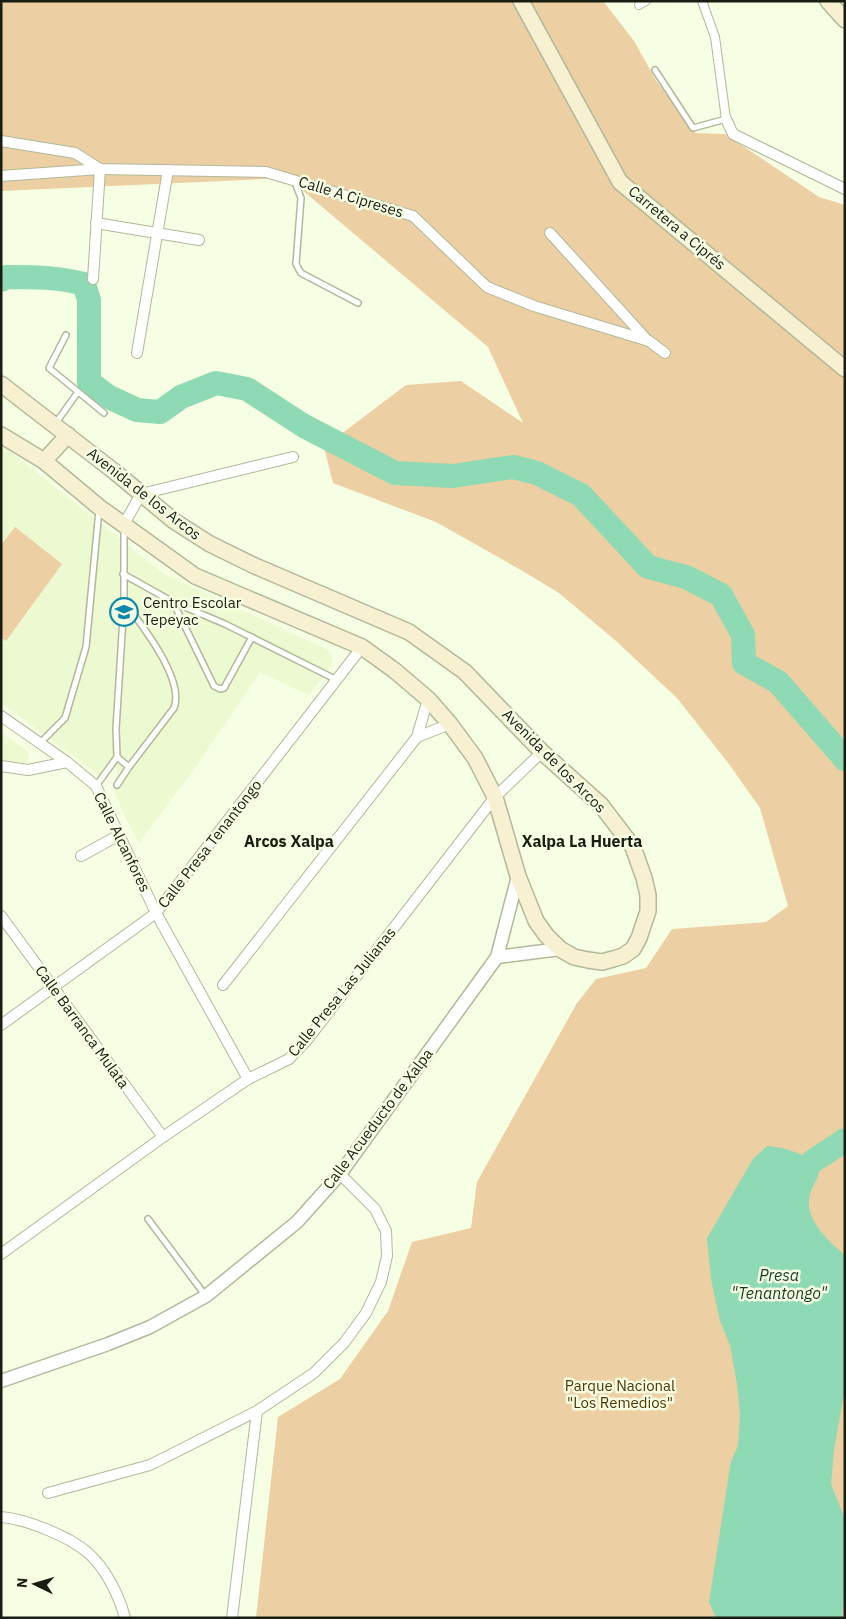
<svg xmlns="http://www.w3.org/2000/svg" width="846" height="1619" viewBox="0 0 846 1619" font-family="'IBM Plex Sans',sans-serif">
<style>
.built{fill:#edf9d0}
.green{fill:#eccfa2}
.water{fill:#8edab4}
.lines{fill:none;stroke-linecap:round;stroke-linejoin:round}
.river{stroke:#8edab4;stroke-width:24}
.service-casing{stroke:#b0b99a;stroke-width:8}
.pedestrian-casing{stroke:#b0b99a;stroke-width:10}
.minor-casing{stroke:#b0b99a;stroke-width:12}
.tertiary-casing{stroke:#b0b99a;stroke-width:15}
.secondary-casing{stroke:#b0b99a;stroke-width:18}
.service{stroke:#fff;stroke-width:5}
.pedestrian{stroke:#fff;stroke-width:8}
.minor{stroke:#fff;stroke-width:10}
.tertiary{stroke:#fff;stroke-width:12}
.secondary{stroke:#f7f1d1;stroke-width:15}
.labels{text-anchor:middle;stroke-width:5;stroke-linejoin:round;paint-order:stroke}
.street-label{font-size:15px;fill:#1a1d11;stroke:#f6fee3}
.poi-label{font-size:15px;fill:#1a1d11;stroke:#f6fee3;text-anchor:start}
.park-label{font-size:15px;fill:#503600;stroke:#f6fee3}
.neighbourhood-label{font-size:16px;font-weight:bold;fill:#1a1d11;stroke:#f6fee3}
.water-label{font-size:16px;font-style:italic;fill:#183a2b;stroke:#f6fee3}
</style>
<rect width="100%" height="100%" fill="#f6fee3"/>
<g class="built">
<path d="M1 444 164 574 328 650 332 656V664L309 695 260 672 192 772 139 843 125 817 114 790 117 770 114 766 102 767 101 776 1 703Z"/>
<path d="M1 732 27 751 29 755V759L25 763 1 760Z"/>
</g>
<g class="green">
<path d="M1 1H603L634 41 657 82 696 133 725 134 819 197 845 205V1618H256L278 1417 340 1379 388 1311 412 1242 471 1228 477 1182 577 1003 596 979 646 968 672 929 766 922 788 906 760 808 729 764 677 698 616 641 559 593 521 570 436 522 333 483 324 447 406 385 461 381 523 423 488 347 288 178 1 191Z"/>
<path d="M15 527 62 564 6 641 1 637V545Z"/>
</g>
<path class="water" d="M767 1146C786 1147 803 1154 819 1165 821 1175 813 1184 810 1194 803 1218 828 1241 845 1255V1388L834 1450 831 1484 845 1519V1587L842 1618H716L709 1602 731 1461 738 1446 740 1415 737 1384 730 1345 720 1321 711 1279 707 1238 753 1159Z"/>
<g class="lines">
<g class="river">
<path d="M1 280 6 277C33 277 58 277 84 284L89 300V382L109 397 137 410 160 412 181 397 216 383 247 389 304 426 395 473 453 476 513 467 537 473 581 495 648 567 686 577 721 595 743 635 744 663 778 682 845 759"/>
<path d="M813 1161 845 1140"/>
</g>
<defs>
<g id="service">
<path d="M655 70 693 128 726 119"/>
<path d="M294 180 301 198 296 264 301 273 358 303"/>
<path d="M66 335 49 368 104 413"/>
<path d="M55 424 78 392"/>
<path d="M123 574 173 602 225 624 337 680"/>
<path d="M173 602 214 686 220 689 224 688 252 637"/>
<path d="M40 743 65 718 86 647 99 510"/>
<path d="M117 757 129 767"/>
<path d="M117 785 129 767 174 708C185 680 142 625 125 603"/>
<path d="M96 786 117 757 116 729 124 602V527"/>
<path d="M148 1219 205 1295"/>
</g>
<g id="pedestrian">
<path d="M702 1 715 37 726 119"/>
<path d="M639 5 646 1"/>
</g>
<g id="minor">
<path d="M726 119 733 134 845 189"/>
<path d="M1 141 75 153 100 169 266 172 413 216 487 287 534 306 649 341 665 353"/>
<path d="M1 176 100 169 93 279"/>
<path d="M96 223 199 240"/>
<path d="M550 233 648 341"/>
<path d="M137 353 168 170"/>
<path d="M124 524 141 494 293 457"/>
<path d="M1 716 67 762 96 786 156 913 248 1079"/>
<path d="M417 737 450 724"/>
<path d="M1 766 28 770 67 762"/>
<path d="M81 856 119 835"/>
<path d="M1 916 163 1137"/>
<path d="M223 985 417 737 428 699"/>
<path d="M1 1025 156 913 362 647"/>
<path d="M1 1254 163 1137 248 1079 289 1059 307 1040 495 797 542 752"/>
<path d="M48 1493 150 1465 257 1411 314 1373 344 1343 366 1313 381 1282 387 1256 386 1231 375 1209 340 1174"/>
<path d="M1 1517C26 1519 68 1536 87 1552 105 1567 119 1595 125 1618"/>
<path d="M232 1618 257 1411"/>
</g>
<g id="tertiary">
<path d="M497 957 560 949"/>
<path d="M1 1381 108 1344 150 1327 206 1296 297 1222 340 1174 497 957 518 876"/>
</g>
<g id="secondary">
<path d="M521 1 620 182 845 369"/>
<path d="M828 1 845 20"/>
<path d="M1 384 115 472 174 521 210 544 255 566 409 632 465 672 542 752 601 805 633 847 644 878 648 895V911L639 938 633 949 623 956 613 959 602 962 588 960 574 957 560 949 546 935 536 921 518 876 495 797 475 758 450 724 428 699 394 670 362 647 195 576 99 507 44 461 1 435"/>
<path d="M44 461 68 435"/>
</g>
</defs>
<use href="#service" class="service-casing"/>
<use href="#pedestrian" class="pedestrian-casing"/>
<use href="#minor" class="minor-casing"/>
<use href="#tertiary" class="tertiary-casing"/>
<use href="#secondary" class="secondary-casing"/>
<use href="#service" class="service"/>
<use href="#pedestrian" class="pedestrian"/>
<use href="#minor" class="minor"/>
<use href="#tertiary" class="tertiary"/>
<use href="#secondary" class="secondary"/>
</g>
<defs>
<symbol id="school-ring" viewBox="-11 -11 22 22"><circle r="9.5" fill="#f6fee3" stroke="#0b88ab" stroke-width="1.5"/><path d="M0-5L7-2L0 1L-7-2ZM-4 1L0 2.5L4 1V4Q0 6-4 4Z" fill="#0b88ab"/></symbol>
</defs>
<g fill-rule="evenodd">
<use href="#school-ring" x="108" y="596" width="32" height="32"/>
</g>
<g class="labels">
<g class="street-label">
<text transform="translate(351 197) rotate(17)" y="5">Calle A Cipreses</text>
<text transform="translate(677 228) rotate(40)" y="5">Carretera a Ciprés</text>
<text transform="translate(144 494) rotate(38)" y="5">Avenida de los Arcos</text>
<text transform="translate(554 761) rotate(45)" y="5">Avenida de los Arcos</text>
<text transform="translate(122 842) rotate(64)" y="5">Calle Alcanfores</text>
<text transform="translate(210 844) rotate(-52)" y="5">Calle Presa Tenantongo</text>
<text transform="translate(342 992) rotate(-51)" y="5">Calle Presa Las Julianas</text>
<text transform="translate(82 1027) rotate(54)" y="5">Calle Barranca Mulata</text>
<text transform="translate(378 1119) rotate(-53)" y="5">Calle Acueducto de Xalpa</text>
</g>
<g class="poi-label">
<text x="143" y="608">Centro Escolar<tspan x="143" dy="17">Tepeyac</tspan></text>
</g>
<g class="park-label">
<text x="620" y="1391">Parque Nacional<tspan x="620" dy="17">"Los Remedios"</tspan></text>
</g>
<g class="neighbourhood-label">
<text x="289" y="847">Arcos Xalpa</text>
<text x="582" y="847">Xalpa La Huerta</text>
</g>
<g class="water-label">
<text x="779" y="1281">Presa<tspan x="779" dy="18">"Tenantongo"</tspan></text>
</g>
</g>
<rect width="846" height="1619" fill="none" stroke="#1a1d11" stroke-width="5"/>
<g transform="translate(35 1584) rotate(275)" stroke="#f6fee3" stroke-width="4" paint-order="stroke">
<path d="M0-4L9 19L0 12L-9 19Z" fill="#1a1d11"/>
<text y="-8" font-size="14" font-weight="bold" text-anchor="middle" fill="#1a1d11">N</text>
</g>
</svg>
